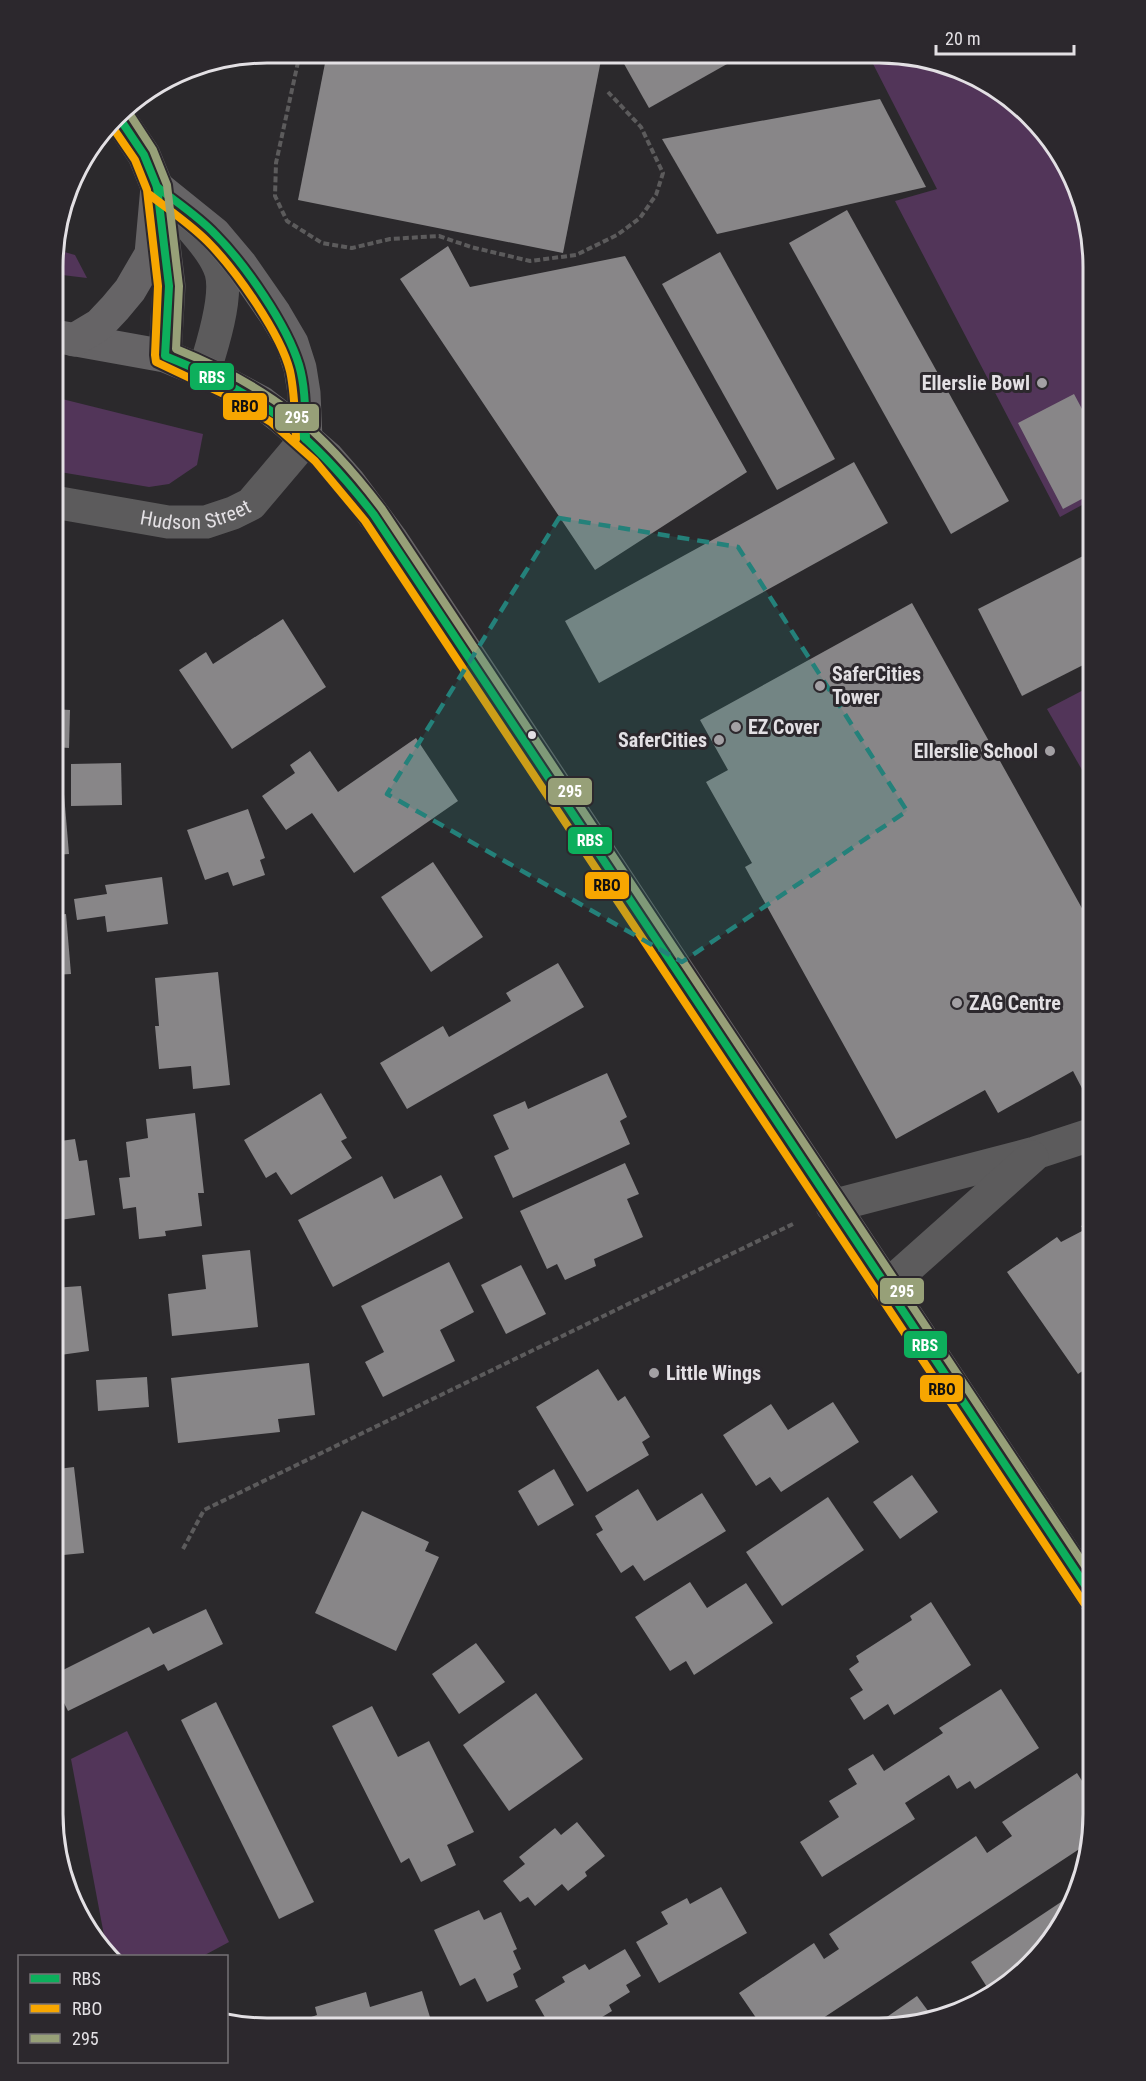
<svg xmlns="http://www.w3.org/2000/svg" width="1146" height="2081" viewBox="0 0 1146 2081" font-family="'Roboto Condensed',sans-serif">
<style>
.green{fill:#523559}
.building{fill:#888688}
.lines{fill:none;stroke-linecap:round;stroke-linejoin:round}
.path{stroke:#5c5b5c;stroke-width:4;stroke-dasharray:6 3;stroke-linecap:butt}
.minor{stroke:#5c5b5c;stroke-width:33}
.major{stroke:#666466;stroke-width:33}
.bus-1-casing{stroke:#2c282d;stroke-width:12}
.bus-2-casing{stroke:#2c282d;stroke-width:12}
.bus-3-casing{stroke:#2c282d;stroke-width:12}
.bus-1{stroke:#0daf5c;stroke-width:8}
.bus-2{stroke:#f7a600;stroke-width:8}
.bus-3{stroke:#97a078;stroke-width:8}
.marked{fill:#24817a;fill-opacity:0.2;stroke:#24817a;stroke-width:4.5;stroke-dasharray:12 8;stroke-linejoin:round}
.poi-dot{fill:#a3a0a4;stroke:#2c282d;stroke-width:2}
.bus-dot{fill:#e3e0e4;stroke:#2c282d;stroke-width:2}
.labels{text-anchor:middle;stroke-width:6;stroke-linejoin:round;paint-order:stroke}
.poi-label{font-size:20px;font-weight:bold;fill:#e3e0e4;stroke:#2c282d;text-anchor:start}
.street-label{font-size:20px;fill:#e3e0e4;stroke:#2c282d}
.rim{fill:none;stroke:#e3e0e4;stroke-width:3}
.line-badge{stroke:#2c282d;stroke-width:2}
.badge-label{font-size:16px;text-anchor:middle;font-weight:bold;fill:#fff}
.pale-badge-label{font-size:16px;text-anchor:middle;font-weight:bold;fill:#111}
</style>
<rect width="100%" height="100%" fill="#2b292c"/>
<g class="green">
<path d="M869 56 921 57 1020 106 1082 198 1093 267V499L1060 517 895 201 937 189Z"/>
<path d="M54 249 75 255 87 278 54 274Z"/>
<path d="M54 397 203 434 197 465 169 484 149 487 54 471Z"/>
<path d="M1093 685V789L1047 709Z"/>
<path d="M127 1731 229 1942 203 1956H113L106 1946 71 1759Z"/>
</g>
<g class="building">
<path d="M327 53 602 55 563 253 298 200Z"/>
<path d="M619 55H743L649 108Z"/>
<path d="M880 99 926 187 717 234 662 139Z"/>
<path d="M847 210 1009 501 951 534 789 243Z"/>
<path d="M448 246 470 287 625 256 747 472 595 570 400 279Z"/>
<path d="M720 252 835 459 777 490 662 284Z"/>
<path d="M1074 394 1089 422 1093 420V493L1063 509 1018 423Z"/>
<path d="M854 462 888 523 599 683 565 621Z"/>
<path d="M1093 551V660L1022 696 978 609Z"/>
<path d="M912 603 1093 928V1092L1086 1096 1073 1071 998 1113 985 1090 896 1139 745 867 752 863 706 782 728 770 700 720Z"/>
<path d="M283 619 326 687 232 749 179 670 206 652 213 664Z"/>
<path d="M54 709 70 710 69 748 54 747Z"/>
<path d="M416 738 458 801 354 873 312 813 286 830 262 796 295 773 290 765 310 751 338 792Z"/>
<path d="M121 763 122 805 71 806V764Z"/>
<path d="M63 782 69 854 54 855V783Z"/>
<path d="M248 809 265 858 260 860 265 875 233 886 228 872 205 880 187 830Z"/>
<path d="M433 862 483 937 431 972 381 897Z"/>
<path d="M162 877 168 924 107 932 105 916 77 920 74 899 107 894 105 885Z"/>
<path d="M66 914 71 974 53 975 54 915Z"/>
<path d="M558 963 584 1007 407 1109 380 1063 443 1026 449 1037 511 1001 506 993Z"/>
<path d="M218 972 230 1085 193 1089 191 1066 159 1069 155 1026H159L155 978Z"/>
<path d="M607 1073 627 1117 620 1121 630 1144 513 1198 494 1156 509 1149 493 1115 525 1101 528 1109Z"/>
<path d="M321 1093 347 1138 341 1141 352 1158 291 1195 276 1172 266 1178 244 1140Z"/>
<path d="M195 1113 204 1193H198L202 1226 165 1231 166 1236 139 1239 136 1207 123 1209 119 1178 130 1177 126 1142 148 1138 146 1119Z"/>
<path d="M75 1139 79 1161 87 1160 95 1215 60 1220 63 1243 53 1244V1142Z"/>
<path d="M625 1163 639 1194 627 1199 643 1237 594 1259 596 1266 565 1280 557 1264 547 1269 520 1211Z"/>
<path d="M441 1175 463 1218 333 1287 298 1220 382 1176 394 1199Z"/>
<path d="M1093 1222V1281L1089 1284 1093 1291V1364L1078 1374 1007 1272 1057 1237 1061 1242 1084 1230 1081 1226Z"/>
<path d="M250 1250 258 1327 172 1336 168 1294 206 1289 202 1255Z"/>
<path d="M449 1262 474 1312 440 1330 455 1361 383 1397 365 1362 384 1352 361 1306Z"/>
<path d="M521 1265 546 1314 506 1334 481 1285Z"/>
<path d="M81 1286 89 1351 53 1356V1288Z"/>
<path d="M309 1363 315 1415 278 1419 280 1432 178 1443 171 1378Z"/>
<path d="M598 1369 618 1401 625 1396 650 1437 642 1442 649 1455 587 1492 536 1407Z"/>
<path d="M147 1377 149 1407 98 1411 96 1380Z"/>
<path d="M833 1402 859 1442 781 1492 770 1477 756 1486 723 1435 771 1404 788 1430Z"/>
<path d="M55 1443 58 1469 74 1467 84 1553 53 1556V1444Z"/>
<path d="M554 1469 574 1505 538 1526 518 1491Z"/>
<path d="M912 1475 938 1512 900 1539 873 1502Z"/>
<path d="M638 1489 657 1521 702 1493 726 1531 644 1581 633 1565 621 1573 596 1534 603 1530 595 1516Z"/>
<path d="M828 1497 864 1550 782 1606 746 1552Z"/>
<path d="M362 1511 429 1542 425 1551 439 1557 396 1651 315 1613Z"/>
<path d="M690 1582 707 1608 746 1583 773 1623 694 1675 686 1661 670 1671 635 1617Z"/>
<path d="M931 1602 971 1665 894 1715 888 1704 864 1720 850 1698 863 1690 849 1669 859 1662 856 1656 912 1620 910 1616Z"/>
<path d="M206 1609 223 1644 168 1671 164 1664 68 1711 53 1681V1675L149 1627 153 1634Z"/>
<path d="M476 1643 505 1682 459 1714 432 1674Z"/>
<path d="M1001 1689 1039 1748 975 1789 970 1781 957 1789 949 1775 905 1803 915 1819 822 1877 800 1842 839 1817 829 1801 857 1784 848 1769 873 1754 884 1771 943 1733 939 1728Z"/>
<path d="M536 1693 583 1759 509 1811 463 1745Z"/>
<path d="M216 1702 314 1902 279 1919 181 1720Z"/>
<path d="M372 1706 398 1757 429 1741 474 1832 447 1845 456 1865 421 1882 409 1858 401 1863 332 1726Z"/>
<path d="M1077 1773 1093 1798V1828L1090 1842 808 2028H763L739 1993 814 1943 824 1959 839 1949 829 1934 976 1836 987 1853 1012 1836 1002 1822Z"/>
<path d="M577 1822 605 1856 585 1872 587 1876 568 1891 562 1884 535 1906 528 1897 520 1902 503 1881 525 1864 519 1857 555 1828 561 1835Z"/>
<path d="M721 1887 747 1933 659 1983 636 1942 668 1924 661 1912 687 1898 690 1904Z"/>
<path d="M1079 1890 1077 1896 1049 1945 998 1992 992 1995 971 1962Z"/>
<path d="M479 1910 484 1920 501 1912 517 1949 513 1951 521 1969 513 1974 518 1987 487 2002 475 1978 460 1986 434 1930Z"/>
<path d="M625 1949 641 1976 626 1985 630 1992 609 2005 612 2011 584 2028H551L535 2000 565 1982 562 1977 585 1964 589 1970Z"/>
<path d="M422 1991 433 2027H282L317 2015 315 2007 366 1992 370 2007Z"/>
<path d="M917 1996 934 2019 871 2028Z"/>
</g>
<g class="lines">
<g class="path">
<path d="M300 53 276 163 275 196 287 221 322 243 352 248 390 239 439 236 471 247 530 261 576 255 617 235 640 218 656 195 663 173 641 127 608 92"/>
<path d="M183 1549 204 1510 795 1223"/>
</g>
<g class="minor">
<path d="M118 116 144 155 157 187 169 286 165 356"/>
<path d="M187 222C199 237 215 253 221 272 228 297 212 347 204 372"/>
<path id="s1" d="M54 502 168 522H206L233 513 251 504 306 439"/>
<path d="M832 1206 1035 1153 1093 1134"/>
<path d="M886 1287 1032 1157"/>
</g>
<g class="major">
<path d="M157 187 214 233 241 265 275 314 292 343 300 368 304 393 306 439"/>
<path d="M54 336 165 356 204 372 261 402 283 419 328 458 349 482 392 540 1093 1597"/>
<path d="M74 340 99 325 115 308 130 290 151 254 157 187"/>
</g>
<defs>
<g id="bus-1">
<path d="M118 116 144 155 157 187 169 286 165 356C261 394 311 433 374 515L1093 1597"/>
<path d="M157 187C176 202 198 216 215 234 245 264 287 325 299 365 306 389 305 415 306 439"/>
</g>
<g id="bus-2">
<path d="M111 125 135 160 147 190 158 286 155 355 156 362 232 398 271 422 315 461 365 521 1084 1603"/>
<path d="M150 195C169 210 190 224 207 241 235 269 281 334 290 371 295 394 295 417 296 439"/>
</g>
<path id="bus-3" d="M127 110 153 150 167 185 179 286 176 349C270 387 321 428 382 509L1093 1578"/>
</defs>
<use href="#bus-1" class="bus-1-casing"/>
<use href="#bus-2" class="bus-2-casing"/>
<use href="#bus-3" class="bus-3-casing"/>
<use href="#bus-1" class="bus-1"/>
<use href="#bus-2" class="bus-2"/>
<use href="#bus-3" class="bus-3"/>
</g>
<path class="marked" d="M559 518 738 547 907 811 682 962 387 794Z"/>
<g class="poi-dot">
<circle cx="1042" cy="383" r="6"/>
<circle cx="820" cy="686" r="6"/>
<circle cx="736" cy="727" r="6"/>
<circle cx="719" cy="740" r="6"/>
<circle cx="1050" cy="751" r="6"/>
<circle cx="957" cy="1003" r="6"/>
<circle cx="654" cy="1373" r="6"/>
</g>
<circle class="bus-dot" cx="532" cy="735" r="5"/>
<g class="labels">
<g class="poi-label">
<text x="1030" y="390" text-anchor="end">Ellerslie Bowl</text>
<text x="832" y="681">SaferCities<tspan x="832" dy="23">Tower</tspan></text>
<text x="748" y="734">EZ Cover</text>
<text x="707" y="747" text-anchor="end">SaferCities</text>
<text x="1038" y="758" text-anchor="end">Ellerslie School</text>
<text x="969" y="1010">ZAG Centre</text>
<text x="666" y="1380">Little Wings</text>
</g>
<g class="street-label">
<text dy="7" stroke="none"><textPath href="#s1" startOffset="144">Hudson Street</textPath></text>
</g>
</g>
<path d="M0 0H1146V2081H0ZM267 63H879A204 204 0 0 1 1083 267V1814A204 204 0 0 1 879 2018H267A204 204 0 0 1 63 1814V267A204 204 0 0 1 267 63Z" fill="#2c282d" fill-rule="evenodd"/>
<path class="rim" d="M267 63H879A204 204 0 0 1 1083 267V1814A204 204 0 0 1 879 2018H267A204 204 0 0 1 63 1814V267A204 204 0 0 1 267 63Z"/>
<g class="line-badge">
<rect x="189" y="362" width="46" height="29" rx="6" fill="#0daf5c"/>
<rect x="222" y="392" width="46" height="29" rx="6" fill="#f7a600"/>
<rect x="274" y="403" width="46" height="29" rx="6" fill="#97a078"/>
<rect x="547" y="777" width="46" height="29" rx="6" fill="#97a078"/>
<rect x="567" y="826" width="46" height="29" rx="6" fill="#0daf5c"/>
<rect x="584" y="871" width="46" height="29" rx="6" fill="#f7a600"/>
<rect x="879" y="1277" width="46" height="28" rx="6" fill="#97a078"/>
<rect x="903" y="1330" width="45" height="29" rx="6" fill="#0daf5c"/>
<rect x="919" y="1374" width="45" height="29" rx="6" fill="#f7a600"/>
</g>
<g class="badge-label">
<text x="212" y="383">RBS</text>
<text x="297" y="423">295</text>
<text x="570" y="797">295</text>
<text x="590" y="846">RBS</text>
<text x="902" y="1297">295</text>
<text x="925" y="1351">RBS</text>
</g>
<g class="pale-badge-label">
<text x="245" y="412">RBO</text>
<text x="607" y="891">RBO</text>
<text x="942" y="1395">RBO</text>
</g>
<rect x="18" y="1955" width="210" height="108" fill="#2c282d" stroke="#757276" stroke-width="1.5"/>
<rect x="30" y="1974" width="30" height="9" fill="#0daf5c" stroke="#757276" stroke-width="1.5"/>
<text x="72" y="1985" font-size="18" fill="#e3e0e4">RBS</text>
<rect x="30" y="2004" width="30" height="9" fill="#f7a600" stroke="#757276" stroke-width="1.5"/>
<text x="72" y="2015" font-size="18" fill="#e3e0e4">RBO</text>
<rect x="30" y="2034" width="30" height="9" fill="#97a078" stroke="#757276" stroke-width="1.5"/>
<text x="72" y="2045" font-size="18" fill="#e3e0e4">295</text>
<path d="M936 45v9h138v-9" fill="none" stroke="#e3e0e4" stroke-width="3"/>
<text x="945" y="45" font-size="18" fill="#e3e0e4" stroke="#2c282d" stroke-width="4.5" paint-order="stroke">20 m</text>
</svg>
